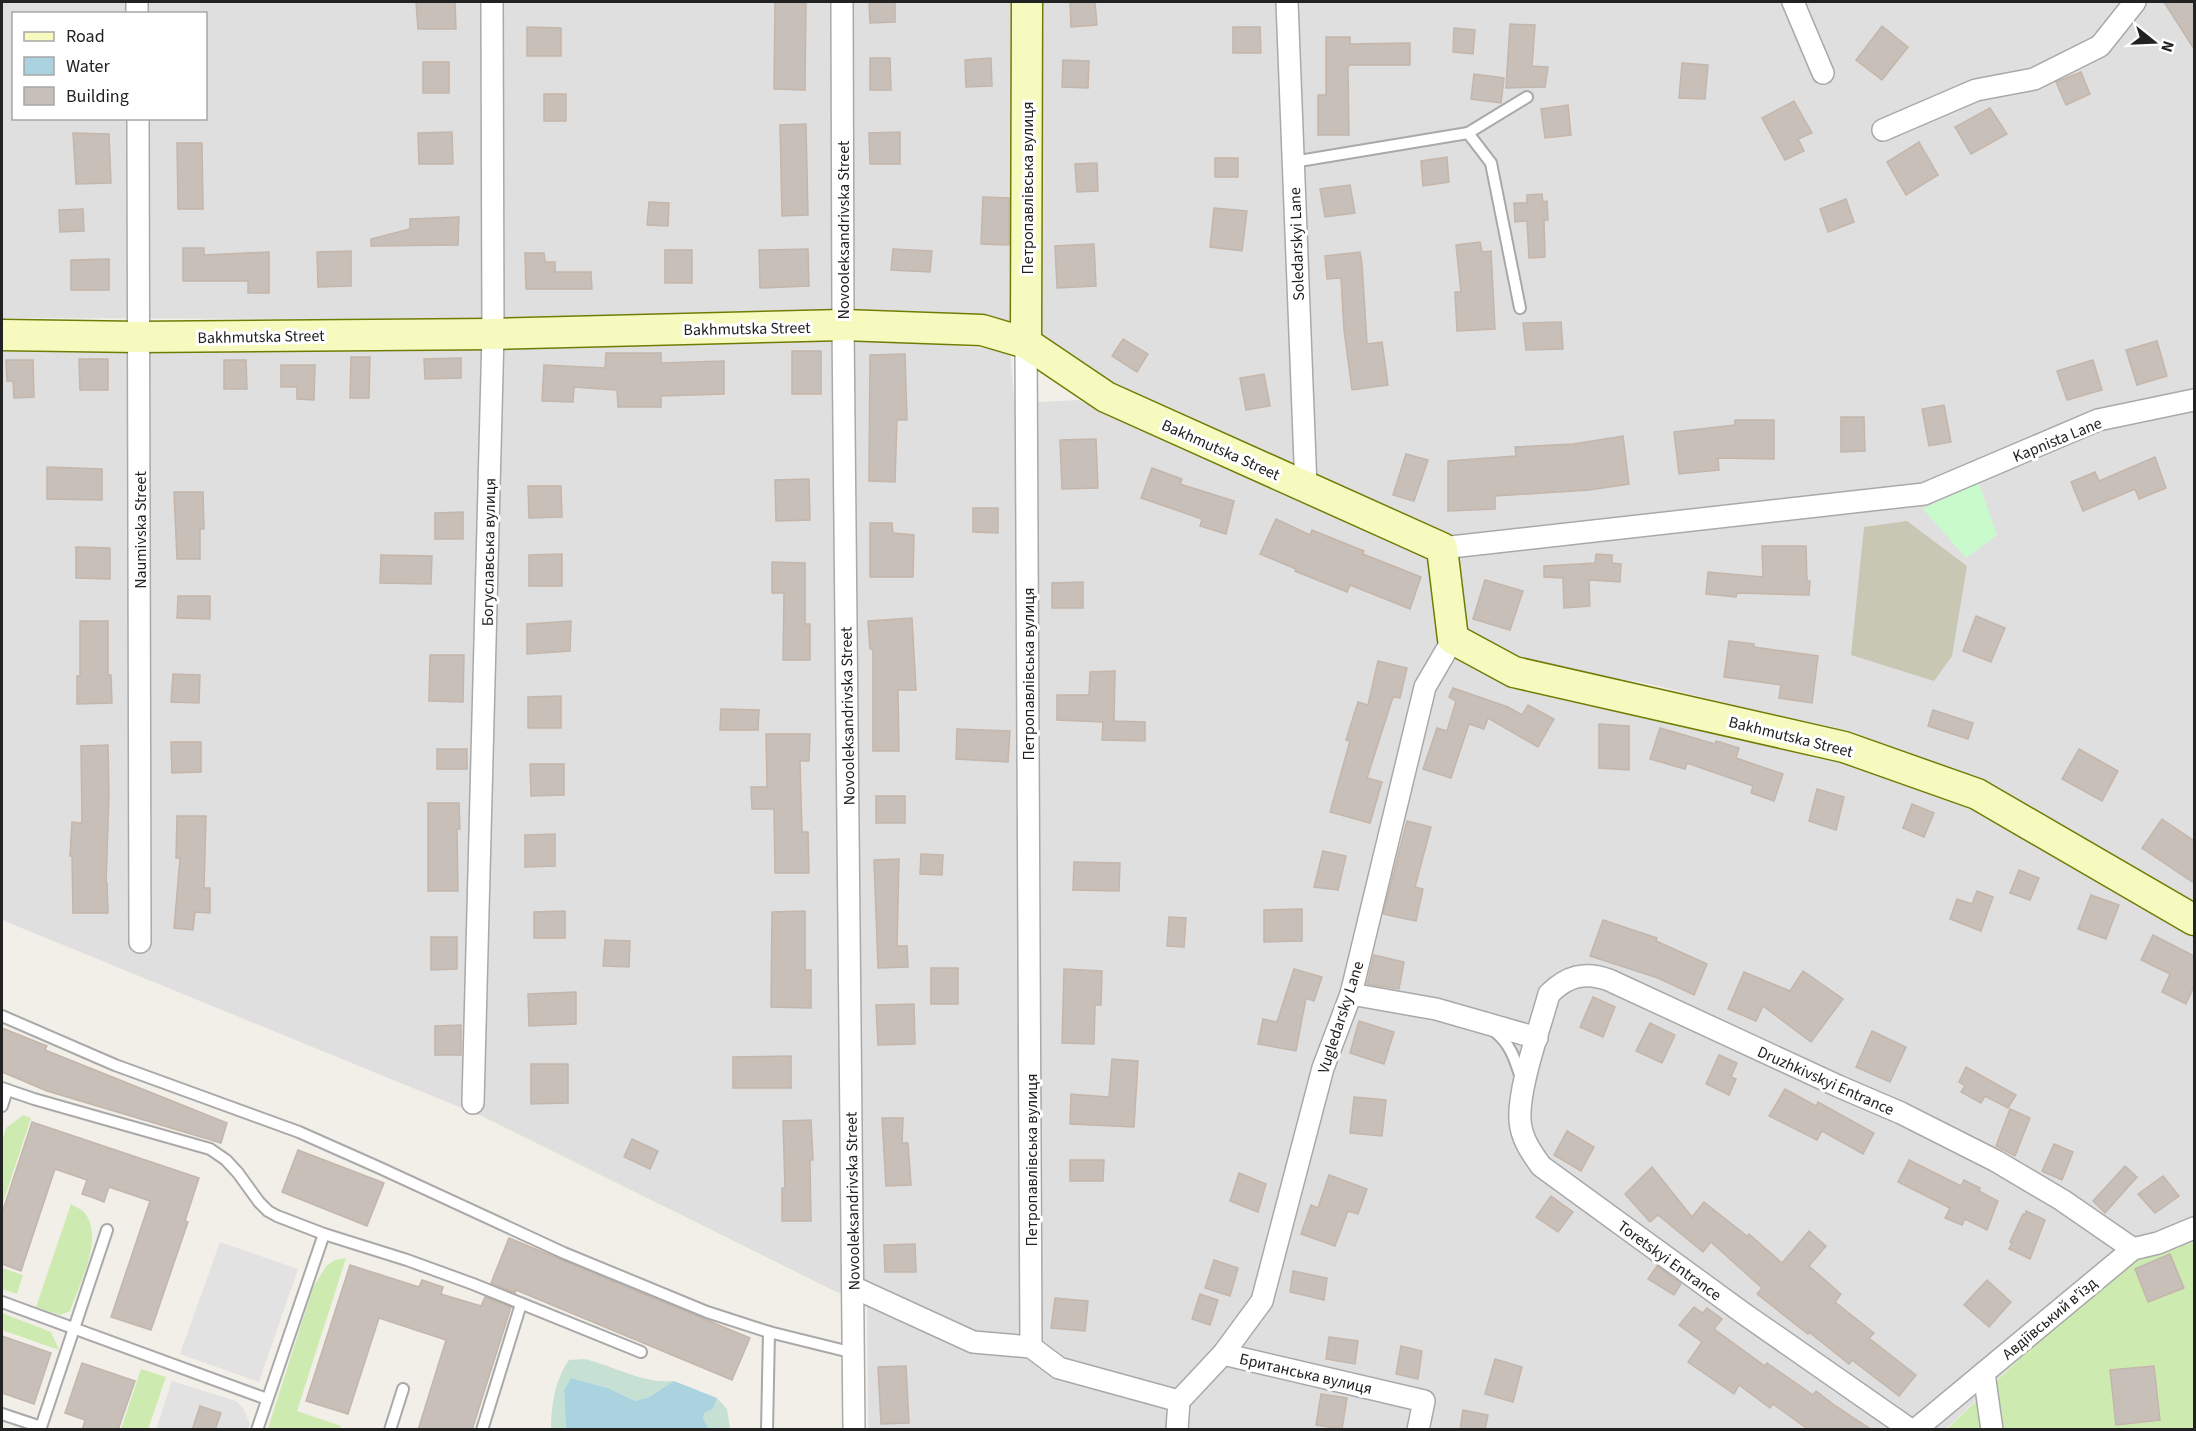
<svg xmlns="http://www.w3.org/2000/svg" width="2196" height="1431" viewBox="0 0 2196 1431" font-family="'Source Sans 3',sans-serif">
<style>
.residential{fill:#e0dfdf;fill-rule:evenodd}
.construction{fill:#c7c7b4}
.grass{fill:#cdebb0}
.wetland{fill:#c6e0d4}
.park{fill:#c8facc}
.parking{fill:#e2e2e2}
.water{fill:#aad3df}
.building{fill:#c7bfb8;stroke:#c4b6ab;stroke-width:1.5}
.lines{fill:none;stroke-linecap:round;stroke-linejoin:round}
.lane-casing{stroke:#a9a9a9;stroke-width:14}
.street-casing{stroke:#a9a9a9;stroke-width:24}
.secondary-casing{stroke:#707d05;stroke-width:33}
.lane{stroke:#fff;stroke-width:10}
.street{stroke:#fff;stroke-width:21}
.secondary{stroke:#f7fabf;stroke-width:30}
.labels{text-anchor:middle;stroke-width:6;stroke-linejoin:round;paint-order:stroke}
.street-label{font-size:16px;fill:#222;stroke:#fff}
</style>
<rect width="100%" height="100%" fill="#f2efe9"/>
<g class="residential">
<path d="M2 2H1018L1019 321 2 318ZM14 14H206V118H14Z"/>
<path d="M1036 2H2194V903L2167 890 1994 786 1848 734 1650 684 1530 664 1462 636 1444 537 1251 445 1107 384 1038 335Z"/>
<path d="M824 336 1010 350 1014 399 1042 402 1078 400 1434 558 1449 646 1839 756 1972 803 2194 930V1242L2112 1269 1946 1429H868L867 1307 486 1118 2 920V344Z"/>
</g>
<path class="construction" d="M1907 521 1967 566 1952 656 1934 681 1851 655 1864 527Z"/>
<g class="grass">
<path d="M23 1115 31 1118 2 1206V1142L6 1128Z"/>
<path d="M71 1204C74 1206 80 1209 83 1211 106 1235 79 1285 70 1311L60 1315 36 1307Z"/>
<path d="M2194 1242V1429L1946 1430 2112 1269Z"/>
<path d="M346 1258 297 1411 341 1426 340 1429 274 1430 268 1428 313 1288 326 1266 335 1260Z"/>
<path d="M2 1268 23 1275 17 1294 2 1289Z"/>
<path d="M2 1313 51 1332 59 1350 2 1330Z"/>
<path d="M141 1369 166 1377 148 1429H121Z"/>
</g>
<g class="wetland">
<path d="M584 1359C615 1366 642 1384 674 1381L649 1397 635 1401 608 1388 571 1378 564 1390 566 1429 551 1430C551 1406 555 1380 569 1360Z"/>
<path d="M717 1398 727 1409 730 1429H709L703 1418 705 1411 713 1409Z"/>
</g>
<path class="park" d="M1978 481 1997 535 1966 558 1923 509Z"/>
<g class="parking">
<path d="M220 1242 298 1269 259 1382 180 1354Z"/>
<path d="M172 1381 236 1401 243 1408 250 1424 248 1429 156 1430Z"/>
</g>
<path class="water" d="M571 1378 608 1388 635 1401 649 1397 674 1381 717 1398 713 1409 705 1412 703 1418 709 1429H566L564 1390Z"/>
<g class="building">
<path d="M416 2H455L456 29H418Z"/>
<path d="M775 2H806L805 90 774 89Z"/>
<path d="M869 2H895V22L870 23Z"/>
<path d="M1070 2H1095L1097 25 1071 27Z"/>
<path d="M2164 2H2194V49Z"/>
<path d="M1510 24 1535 25 1532 66 1548 67 1545 87 1506 88Z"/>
<path d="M1882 26 1908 47 1882 80 1856 60Z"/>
<path d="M527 27 561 28V56H527Z"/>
<path d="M1233 27H1260L1261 53H1233Z"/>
<path d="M1454 28 1475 30 1473 54 1453 52Z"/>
<path d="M1326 37H1350V44L1410 43V65H1350L1348 67 1349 135H1318V95H1326Z"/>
<path d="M870 58H890L891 90H870Z"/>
<path d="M991 58 992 86 966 87 965 60Z"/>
<path d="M1063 60 1089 61 1088 88 1062 87Z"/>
<rect x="423" y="62" width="26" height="31"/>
<path d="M1682 63 1708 65 1705 99 1679 98Z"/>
<path d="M2081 72 2090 94 2066 105 2056 82Z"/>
<path d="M1474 74 1504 78 1501 103 1471 99Z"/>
<rect x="544" y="94" width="22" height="27"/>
<path d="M1794 101 1812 133 1798 139 1804 151 1785 160 1762 118Z"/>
<path d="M1568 105 1571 135 1545 138 1541 109Z"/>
<path d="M1990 108 2007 134 1971 154 1955 127Z"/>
<path d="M806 124 808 215 782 216 780 125Z"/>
<path d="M452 132 453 164H419L418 133Z"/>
<path d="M900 132V164H870L869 133Z"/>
<path d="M73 133 109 134 111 183 76 184Z"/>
<path d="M1919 142 1938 175 1906 195 1887 162Z"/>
<path d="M177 143H202L203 209H178Z"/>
<path d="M1447 157 1449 182 1423 186 1421 161Z"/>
<rect x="1215" y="158" width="23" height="19"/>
<path d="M1097 163 1098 191 1077 192 1075 164Z"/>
<path d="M1350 185 1355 213 1325 217 1320 189Z"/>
<path d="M1542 194 1543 202 1547 201 1548 220H1544L1545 257 1529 258 1527 221 1515 222 1514 203H1527V195Z"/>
<path d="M983 197 1009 198V245L981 244Z"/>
<path d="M1846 199 1854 222 1828 232 1820 209Z"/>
<path d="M649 202 669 203 668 226 647 225Z"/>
<path d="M1214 208 1247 211 1242 251 1210 247Z"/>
<path d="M83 209 84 231 60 232 59 210Z"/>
<path d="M459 217 458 245 371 246V239L410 229V219Z"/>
<path d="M1480 242 1482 252 1491 251 1495 329 1457 331 1455 292H1461L1456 245Z"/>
<path d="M1094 244 1096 286 1057 288 1055 246Z"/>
<path d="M183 248H204V255L269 252V293H248V281H183Z"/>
<path d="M808 249 809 286 760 288 759 250Z"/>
<path d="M893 249 932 251 930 272 891 270Z"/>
<rect x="665" y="250" width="27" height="33"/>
<path d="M351 251V286L318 287 317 252Z"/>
<path d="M1360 252 1362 264 1367 344 1382 342 1388 385 1352 390 1344 330 1341 278 1327 279 1325 256Z"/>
<path d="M525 253H544L545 262H555V272H591L592 289H526Z"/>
<path d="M109 259V290H71V260Z"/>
<path d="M1561 322 1563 349 1526 350 1523 323Z"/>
<path d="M1123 339 1148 354 1137 372 1112 356Z"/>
<path d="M2157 341 2167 376 2137 385 2126 350Z"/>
<rect x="792" y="351" width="29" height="43"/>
<path d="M606 353H661V363L724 361V394L661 396V407H618L617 390 574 387 573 402 542 401 544 365 605 368Z"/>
<path d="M905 354 907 420H897L895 482 869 481 870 355Z"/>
<path d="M351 357H370L369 398H350Z"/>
<path d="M461 358V378L425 379 424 359Z"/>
<path d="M79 359H108V390H80Z"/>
<path d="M6 360H33L34 397 14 398 13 381H7Z"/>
<path d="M224 360H246L247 389H224Z"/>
<path d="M2093 360 2102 390 2067 400 2057 371Z"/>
<path d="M281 365H315L314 400 297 399V387H281Z"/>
<path d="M1264 374 1270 406 1246 410 1240 378Z"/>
<path d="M1944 405 1951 442 1929 446 1922 409Z"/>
<path d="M1841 417H1864L1865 451 1841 452Z"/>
<path d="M1735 420H1774V459L1718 458 1719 470 1679 474 1674 432 1735 425Z"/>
<path d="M1623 436 1629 484 1589 490 1495 496V509L1448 511V461L1516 456 1515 447 1573 444Z"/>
<path d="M1096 439 1098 488 1062 489 1060 440Z"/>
<path d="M1406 454 1428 460 1414 501 1393 495Z"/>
<path d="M2155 457 2166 488 2139 499 2135 489 2083 511 2071 482 2095 472 2099 481Z"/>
<path d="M47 467 102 469V500L47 499Z"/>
<path d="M1152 468 1182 479 1180 484 1234 501 1226 534 1200 526 1202 519 1141 498Z"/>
<path d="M809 479 810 520 776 521 775 480Z"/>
<path d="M528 486H561L562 517 529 518Z"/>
<path d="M174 492H203L204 529H200V559H177Z"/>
<path d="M973 508H998V533L973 532Z"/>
<path d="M463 512V539H435V513Z"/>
<path d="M1276 519 1310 535 1312 530 1364 551 1363 554 1421 577 1410 609 1350 585 1347 592 1295 571 1296 569 1260 554Z"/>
<path d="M870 523H892L893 533 914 535 913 577H870Z"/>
<path d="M1762 546H1806L1807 581H1810L1809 595 1737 593 1736 597 1706 594 1708 572 1763 577Z"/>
<path d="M76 547 110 548V579L76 578Z"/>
<path d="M562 554V586H529V555Z"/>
<path d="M1596 554 1612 555V563L1621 564 1620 582 1589 580 1590 606 1564 608 1563 578 1544 577V566L1595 563Z"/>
<path d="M381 555 432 556 431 584 380 583Z"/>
<path d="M772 562 805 563V624H810V660H783L784 593H772Z"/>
<path d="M1485 580 1523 591 1510 630 1473 619Z"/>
<path d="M1083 582V608H1052V583Z"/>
<path d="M178 596H210V619L177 618Z"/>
<path d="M1976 616 2005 628 1991 662 1963 651Z"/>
<path d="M912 618 916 690H898L899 751H873V649H870L868 621Z"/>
<path d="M80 621H108V675H111L112 703 77 704V676H80Z"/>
<path d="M571 621 570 651 527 654V624Z"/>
<path d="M1729 641 1754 644V647L1818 656 1812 703 1779 698 1781 685 1724 677Z"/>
<path d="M430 655H464L463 702 429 701Z"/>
<path d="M1378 661 1407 668 1400 698 1393 697 1367 778 1382 782 1370 823 1330 812 1350 741 1346 740 1358 702 1368 705Z"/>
<path d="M1115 671 1114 721 1145 722V741L1102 740 1103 722 1057 720V695H1089L1090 672Z"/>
<path d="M173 674 200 675 199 703 171 702Z"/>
<path d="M1453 688 1508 707 1522 715 1528 705 1554 719 1538 747 1488 718 1484 729 1469 724 1451 778 1423 769 1437 728 1447 731 1456 701 1449 697Z"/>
<path d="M561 696V728H528V697Z"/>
<path d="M721 709 759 710 758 730H720Z"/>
<path d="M1933 710 1973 723 1968 739 1928 726Z"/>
<path d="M1599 724 1629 726V770L1599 768Z"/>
<path d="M1660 728 1715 744 1716 741 1739 748 1736 758 1783 774 1774 801 1751 793 1753 786 1687 763 1685 769 1650 759Z"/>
<path d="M957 729 1010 731 1008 762 956 759Z"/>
<path d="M766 734H810L809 761H800L802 832H808L809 873H775L774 809H752L751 787H767Z"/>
<path d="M171 742H201V772L172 773Z"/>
<path d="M108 745 109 795 106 883H107L108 913H73L72 856H70L72 822 82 823 81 746Z"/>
<rect x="437" y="749" width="30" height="20"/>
<path d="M2079 749 2118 771 2102 801 2062 779Z"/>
<path d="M530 764H564V795L531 796Z"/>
<path d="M1817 789 1844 797 1836 830 1809 821Z"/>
<rect x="876" y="796" width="29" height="27"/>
<path d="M428 803H459L460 829H457L458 891H428Z"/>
<path d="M1912 804 1934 813 1924 837 1903 828Z"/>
<path d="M177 816H206L204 888H210V913L195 912 193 930 174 928 180 858H176Z"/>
<path d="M2162 819 2194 841V883L2142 848Z"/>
<path d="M1407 821 1431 827 1415 887 1423 889 1416 921 1383 914Z"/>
<path d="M555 834V866L525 867V835Z"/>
<path d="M1323 851 1346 856 1338 890 1314 887Z"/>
<path d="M921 854 943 855 942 875 920 874Z"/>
<path d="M899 859 897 946H907L908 967 878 968 874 860Z"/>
<path d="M1074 862 1120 863 1119 891 1073 890Z"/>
<path d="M2019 870 2039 878 2030 900 2010 893Z"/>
<path d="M1977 891 1993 897 1981 931 1950 919 1957 899 1972 904Z"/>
<path d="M2091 895 2119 905 2106 939 2078 929Z"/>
<path d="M1302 909V941L1264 942V910Z"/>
<path d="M565 911V938H534V912Z"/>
<path d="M805 911V970H811V1008L771 1007 772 912Z"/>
<path d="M1169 917 1186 918 1184 947 1167 946Z"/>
<path d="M1603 920 1657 938 1656 941 1707 964 1694 995 1658 978 1590 956Z"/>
<path d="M2153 935 2194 956V986L2186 1004 2162 992 2170 974 2141 960Z"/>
<path d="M431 937H457V969L431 970Z"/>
<path d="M605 940 630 941 629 967 603 966Z"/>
<path d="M1374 955 1404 962 1399 989 1367 984Z"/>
<rect x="931" y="968" width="27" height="36"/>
<path d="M1064 969 1102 971 1101 1005H1095L1094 1044 1062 1043Z"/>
<path d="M1294 969 1322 977 1314 1001 1306 998 1296 1051 1258 1044 1263 1019 1277 1022Z"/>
<path d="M1803 971 1843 999 1811 1042 1763 1006 1756 1021 1728 1009 1744 972 1790 991Z"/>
<path d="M576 992V1024L529 1026 528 994Z"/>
<path d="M1593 997 1615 1007 1603 1037 1580 1027Z"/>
<path d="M914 1004 915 1044 878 1045 876 1005Z"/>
<path d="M1359 1021 1394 1032 1384 1064 1350 1053Z"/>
<path d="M1650 1023 1675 1035 1662 1063 1636 1051Z"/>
<path d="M461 1025V1055H435V1026Z"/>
<path d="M2 1028 47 1046 45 1050 227 1123 221 1143 47 1091 2 1072Z"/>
<path d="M1872 1031 1906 1047 1890 1082 1856 1067Z"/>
<path d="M1719 1055 1737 1063 1731 1077 1736 1079 1729 1095 1706 1084Z"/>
<path d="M791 1056V1088H733V1057Z"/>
<path d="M1112 1059 1138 1061 1134 1127 1070 1124 1071 1094 1109 1097Z"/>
<path d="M531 1064H568V1103L531 1104Z"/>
<path d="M1966 1067 2016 1095 2008 1108 1985 1096 1981 1103 1961 1092 1965 1086 1959 1082Z"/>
<path d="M1785 1089 1816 1106 1818 1102 1874 1133 1863 1154 1822 1131 1817 1140 1769 1116Z"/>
<path d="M1354 1097 1386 1100 1382 1136 1350 1133Z"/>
<path d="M2010 1109 2030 1118 2015 1156 1996 1146Z"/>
<path d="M882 1118H903L902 1143H908L911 1185 886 1186Z"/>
<path d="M811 1120 813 1160H810L811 1221H782V1188H785L783 1121Z"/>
<path d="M32 1122 199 1178 185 1221 188 1222 151 1330 111 1317 150 1201 109 1187 104 1202 94 1198 82 1194 87 1180 55 1169 21 1271 2 1264V1213Z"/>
<path d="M1567 1131 1594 1147 1581 1171 1554 1155Z"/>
<path d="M632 1139 658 1151 650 1169 624 1157Z"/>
<path d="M2054 1144 2073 1152 2062 1180 2042 1171Z"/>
<path d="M298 1150 384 1183 367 1226 282 1192Z"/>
<path d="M1070 1160H1104L1103 1181H1070Z"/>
<path d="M1909 1160 1961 1186 1964 1180 1980 1188 1979 1191 1998 1201 1987 1230 1965 1219 1962 1225 1945 1218 1950 1208 1898 1182Z"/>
<path d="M2125 1166 2137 1177 2105 1213 2093 1201Z"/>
<path d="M1652 1167 1692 1217 1704 1202 1747 1236 1749 1234 1782 1263 1809 1231 1826 1246 1809 1266 1841 1294 1835 1302 1874 1333 1869 1338 1916 1375 1899 1396 1852 1360 1849 1364 1809 1332 1808 1334 1757 1294 1762 1288 1711 1242 1703 1252 1658 1215 1650 1222 1625 1194Z"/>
<path d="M1239 1173 1266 1184 1258 1212 1230 1201Z"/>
<path d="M1329 1175 1367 1189 1358 1214 1348 1211 1335 1246 1301 1234 1311 1205 1318 1208Z"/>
<path d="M2163 1176 2179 1196 2155 1213 2138 1194Z"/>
<path d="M1551 1196 1573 1212 1558 1232 1536 1217Z"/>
<path d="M2026 1211 2045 1220 2030 1259 2009 1249 2012 1243 2010 1242 2023 1214 2025 1215Z"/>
<path d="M509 1238 750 1338 732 1380 516 1290 515 1293 491 1283Z"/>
<path d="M915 1244 916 1272H885L884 1245Z"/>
<path d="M2170 1254 2184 1288 2148 1302 2135 1269Z"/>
<path d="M1214 1260 1238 1268 1230 1296 1205 1288Z"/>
<path d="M350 1265 419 1287 422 1280 443 1287 441 1294 481 1306 485 1297 511 1307 472 1430H418L446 1340 379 1318 348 1414 306 1401Z"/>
<path d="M1657 1266 1681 1284 1674 1295 1648 1279Z"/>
<path d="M1293 1271 1327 1278 1324 1300 1290 1292Z"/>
<path d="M1987 1280 2011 1302 1989 1327 1964 1305Z"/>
<path d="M1200 1294 1218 1300 1210 1325 1192 1319Z"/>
<path d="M1055 1298 1088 1301 1085 1331 1051 1328Z"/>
<path d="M1694 1307 1703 1313 1707 1308 1722 1319 1714 1329 1765 1366 1767 1363 1813 1395 1816 1391 1837 1407 1872 1430H1809L1773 1404 1770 1408 1739 1385 1734 1394 1688 1362 1702 1342 1679 1325Z"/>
<path d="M2 1336 51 1353 34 1404 2 1393Z"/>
<path d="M1329 1337 1358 1341 1355 1364 1326 1359Z"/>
<path d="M1401 1346 1422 1351 1418 1379 1396 1374Z"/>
<path d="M1495 1359 1522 1367 1513 1402 1485 1394Z"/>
<path d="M82 1363 135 1381 118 1430H82L85 1420 65 1413Z"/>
<path d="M906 1366 909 1423 881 1424 878 1367Z"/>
<path d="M2154 1366 2160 1420 2116 1425 2110 1370Z"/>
<path d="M1321 1394 1347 1398 1342 1429 1316 1425Z"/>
<path d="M200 1406 221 1413 215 1430H192Z"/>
<path d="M1463 1410 1488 1415 1485 1430H1460Z"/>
</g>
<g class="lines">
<defs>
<g id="lane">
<path d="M1468 133 1491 163 1520 308"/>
<path d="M1293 162 1468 133 1527 97"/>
<path d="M2 1016 115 1065 299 1132 380 1168 564 1253 707 1312 769 1332 854 1353"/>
<path d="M1494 1031C1510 1043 1515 1059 1521 1078"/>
<path d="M2 1088 34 1099 210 1149 226 1160 238 1173 259 1202 268 1211 277 1216 324 1234 407 1260 473 1284 641 1352"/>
<path d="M2 1106 7 1090"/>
<path d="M2 1302 267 1399"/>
<path d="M2 1414 41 1427"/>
<path d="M40 1430 107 1230"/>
<path d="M257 1430 324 1234"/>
<path d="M390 1430 403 1389"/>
<path d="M482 1430 521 1304"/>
<path d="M767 1430 769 1332"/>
</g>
<g id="street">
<path d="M137 2V14"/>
<path d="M842 2 843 325 854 1430"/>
<path d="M1287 2 1306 487"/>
<path d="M1793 2 1823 73"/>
<path d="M138 118 140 942"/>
<path d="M1883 130 1976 90 2034 79 2100 46 2135 2"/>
<path d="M1026 343 1031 1347"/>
<path d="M1442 548 1924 494 2098 420 2194 400"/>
<path d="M1351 994 1436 1009 1537 1038"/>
<path d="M473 1103 493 334 492 2"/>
<path d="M853 1287 973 1342 1031 1347 1059 1368 1179 1401"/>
<path d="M1223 1354 1424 1401 1418 1430"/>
<path d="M1984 1373 1992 1430"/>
<path d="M1177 1430 1179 1401 1223 1354 1262 1301 1323 1068 1351 994 1425 687 1453 639"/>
<path d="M1911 1430 1743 1313 1541 1166C1531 1152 1521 1138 1520 1120 1518 1087 1540 1028 1549 994 1567 976 1585 971 1609 980L1838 1086 1901 1113 1996 1161 2062 1200 2133 1249"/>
<path d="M1915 1430 2133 1249 2158 1243 2194 1228"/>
</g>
<g id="secondary">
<path d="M2 335 139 337 493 334 843 325 982 330 1026 343 1106 397 1442 548 1453 639 1514 672 1844 747 1977 794 2194 920"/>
<path d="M1026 343 1027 2"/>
</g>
</defs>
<use href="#lane" class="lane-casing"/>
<use href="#street" class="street-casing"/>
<use href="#secondary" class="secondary-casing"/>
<use href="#lane" class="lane"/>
<use href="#street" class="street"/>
<use href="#secondary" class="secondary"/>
</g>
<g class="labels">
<g class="street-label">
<text transform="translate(1027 188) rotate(-90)" y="6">Петропавлівська вулиця</text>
<text transform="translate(843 230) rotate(-90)" y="6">Novooleksandrivska Street</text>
<text transform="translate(1296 244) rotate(-92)" y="6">Soledarskyi Lane</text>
<text transform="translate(747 328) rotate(-1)" y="6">Bakhmutska Street</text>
<text transform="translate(261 336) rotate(-1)" y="6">Bakhmutska Street</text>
<text transform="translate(2057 439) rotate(-22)" y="6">Kapnista Lane</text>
<text transform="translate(1221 449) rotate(24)" y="6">Bakhmutska Street</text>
<text transform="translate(140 530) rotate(-90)" y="6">Naumivska Street</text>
<text transform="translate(488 552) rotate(-89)" y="6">Богуславська вулиця</text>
<text transform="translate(1028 674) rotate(-90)" y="6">Петропавлівська вулиця</text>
<text transform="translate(847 716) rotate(-91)" y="6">Novooleksandrivska Street</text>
<text transform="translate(1791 736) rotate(14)" y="6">Bakhmutska Street</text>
<text transform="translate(1340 1017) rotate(-72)" y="6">Vugledarsky Lane</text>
<text transform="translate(1826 1080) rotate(24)" y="6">Druzhkivskyi Entrance</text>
<text transform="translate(1031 1160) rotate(-90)" y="6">Петропавлівська вулиця</text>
<text transform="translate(852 1201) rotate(-91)" y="6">Novooleksandrivska Street</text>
<text transform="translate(1670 1260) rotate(36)" y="6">Toretskyi Entrance</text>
<text transform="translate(2049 1318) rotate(-40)" y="6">Авдіївський в'їзд</text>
<text transform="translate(1306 1373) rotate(13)" y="6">Британська вулиця</text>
</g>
</g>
<rect width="2196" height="1431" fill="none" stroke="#222222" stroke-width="6"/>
<rect x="12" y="12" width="195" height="108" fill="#ffffff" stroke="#a7a7a7" stroke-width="1.5"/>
<rect x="24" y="32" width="30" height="9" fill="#f7fabf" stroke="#a7a7a7" stroke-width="1.5"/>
<text x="66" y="42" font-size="18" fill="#222222">Road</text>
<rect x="24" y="57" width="30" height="18" fill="#aad3df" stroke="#a7a7a7" stroke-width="1.5"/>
<text x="66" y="72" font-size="18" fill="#222222">Water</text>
<rect x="24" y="87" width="30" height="18" fill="#c7bfb8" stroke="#a7a7a7" stroke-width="1.5"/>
<text x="66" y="102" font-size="18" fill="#222222">Building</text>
<g transform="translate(2154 42) rotate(108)" stroke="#ffffff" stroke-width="4.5" paint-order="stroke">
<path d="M0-4.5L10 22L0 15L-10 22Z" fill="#222222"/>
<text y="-9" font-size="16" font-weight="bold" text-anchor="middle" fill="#222222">N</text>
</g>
</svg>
